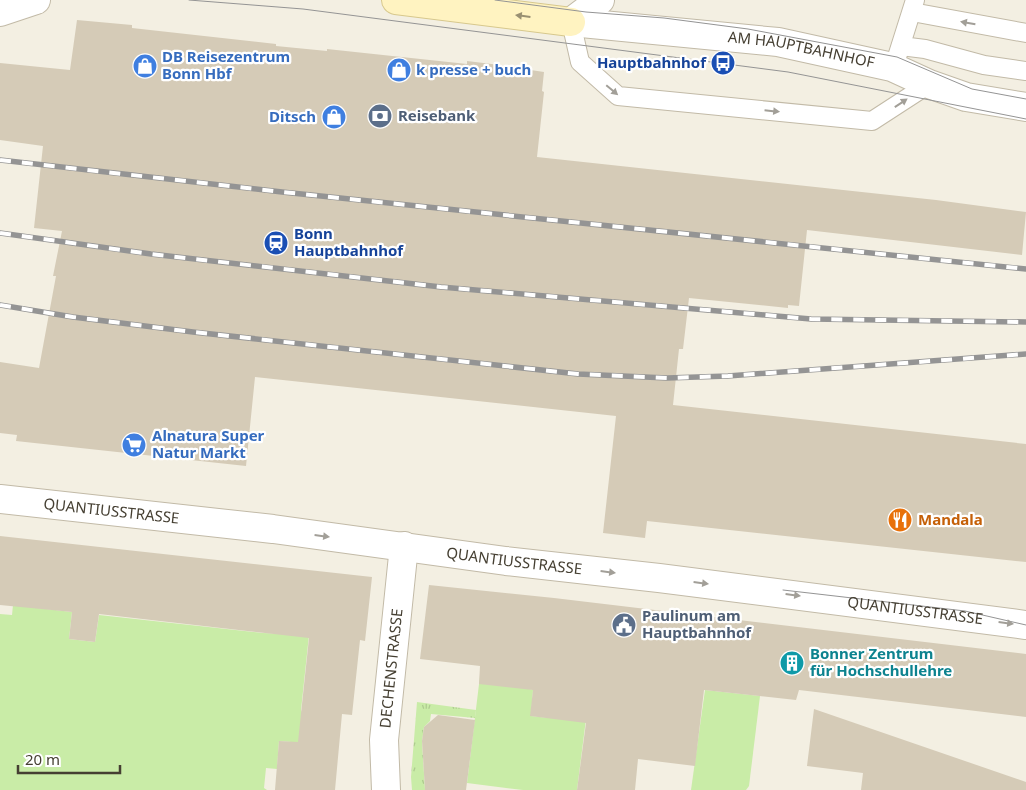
<svg xmlns="http://www.w3.org/2000/svg" width="1026" height="790" viewBox="0 0 1026 790" font-family="'Noto Sans',sans-serif">
<style>
.grass{fill:url(#grass-tufts)}
.green{fill:#c9eca7}
.building{fill:#d5cbb7}
.lines{fill:none;stroke-linecap:round;stroke-linejoin:round}
.lane-casing{stroke:#c2baa7;stroke-width:20}
.street-casing{stroke:#c2baa7;stroke-width:30}
.secondary-casing{stroke:#d7c88d;stroke-width:30}
.lane{stroke:#fff;stroke-width:18}
.street{stroke:#fff;stroke-width:28}
.secondary{stroke:#fff3c1;stroke-width:28}
.tram{stroke:#949494;stroke-width:1}
.rail-casing{stroke:#949494;stroke-width:5.5}
.rail{stroke:#fff;stroke-width:4;stroke-dasharray:11;stroke-linecap:butt}
.oneway{fill:#999072}
.oneway2{fill:#a29f98}
.labels{text-anchor:middle;stroke-width:4.5;stroke-linejoin:round;paint-order:stroke}
.street-label{font-size:15px;fill:#453f32;stroke:#fff}
.shop-label{font-size:15px;font-weight:bold;fill:#366cbe;stroke:#fff;text-anchor:start}
.transit-label{font-size:15px;font-weight:bold;fill:#164399;stroke:#fff;text-anchor:end}
.service-label{font-size:15px;font-weight:bold;fill:#4e5e75;stroke:#fff;text-anchor:start}
.food-label{font-size:15px;font-weight:bold;fill:#c56008;stroke:#fff;text-anchor:start}
.culture-label{font-size:15px;font-weight:bold;fill:#0d838f;stroke:#fff;text-anchor:start}
</style>
<defs>
<pattern id="grass-tufts" width="24" height="20" patternUnits="userSpaceOnUse" patternTransform="scale(1.25)"><rect width="24" height="20" fill="#c9eca7"/><path d="M3 7l-1-3M5 7V3M7 7l1-3M15 17l-1-3M17 17v-4M19 17l1-3" fill="none" stroke="#aecb90"/></pattern>
</defs>
<rect width="100%" height="100%" fill="#f3efe2"/>
<path class="grass" d="M417 702 476 710 475 718 431 714 430 721 424 727 422 742 425 790H412L411 777Z"/>
<g class="green">
<path d="M13 605 72 612 69 639 95 642 99 615 263 633 309 635 301 710 317 744 279 741 277 769 266 768 264 788 267 790H0V614L12 615Z"/>
<path d="M480 676 533 690 531 716 549 718 587 711 577 790H523L467 783Z"/>
<path d="M705 690 760 696 749 786 746 790H691Z"/>
</g>
<g class="building">
<path d="M77 20 132 25V28L276 44V46L327 51V49L467 64V61L524 68V69L544 72 542 91 544 92 537 157 936 200 1026 212 1022 255 807 230 799 306 788 305V308L689 298 683 349H679L673 405 1026 444V562L647 521 645 538 603 533 616 416 255 377 246 466 16 441 17 435 0 433V362L39 368 56 276H53L62 231 34 228 43 146 0 140V63L70 70Z"/>
<path d="M0 536 372 577 365 641 360 640 352 715 342 714 335 790H275L279 741 298 742 309 638 99 614 95 642 69 639 72 612 0 605Z"/>
<path d="M429 585 554 598 1026 654V717L799 690 796 700 704 690 695 766 638 759 635 790H577L586 723 530 716 533 690 479 684 480 666 420 659Z"/>
<path d="M814 709 1026 782V790H861L863 773 807 766Z"/>
<path d="M438 715 475 720 466 790H425L422 741 424 727Z"/>
</g>
<g class="lines">
<defs>
<g id="lane">
<path d="M912 12 1026 33"/>
<path d="M571 22 580 62 618 96 872 121 929 84"/>
<path d="M901 46 925 49 984 65 1026 71"/>
<path d="M897 57 915 0"/>
</g>
<g id="street">
<path d="M0 12 36 0"/>
<path id="s1" d="M571 22 778 42 892 67 929 84 966 97 1026 107"/>
<path d="M571 22 600 0"/>
<path id="s2" d="M0 499 273 529 506 561 659 578 1026 625"/>
<path id="s3" d="M386 790 384 740 404 546"/>
</g>
<path id="secondary" d="M396 0 571 22"/>
</defs>
<use href="#lane" class="lane-casing"/>
<use href="#street" class="street-casing"/>
<use href="#secondary" class="secondary-casing"/>
<use href="#lane" class="lane"/>
<use href="#street" class="street"/>
<use href="#secondary" class="secondary"/>
<g class="tram">
<path d="M189 0 303 9 788 72 1026 119"/>
<path d="M495 0 586 12 664 18 748 29 897 57 972 89 1026 99"/>
<path d="M783 590 965 611 1026 625"/>
</g>
<defs>
<g id="rail">
<path d="M0 160 282 192 1026 269"/>
<path d="M0 233 151 254 441 287 811 319 1026 322"/>
<path d="M0 305 73 317 193 332 578 374 667 378 728 376 1026 354"/>
</g>
</defs>
<use href="#rail" class="rail-casing"/>
<use href="#rail" class="rail"/>
</g>
<defs><path id="oneway-solid" d="M-6-.8H1V-3.2L6.5 0L1 3.2V.8H-6Z" transform="scale(1.25)"/></defs>
<use class="oneway" href="#oneway-solid" transform="translate(523 16) rotate(-173)"/>
<g class="oneway2">
<use href="#oneway-solid" transform="translate(968 23) rotate(-170)"/>
<use href="#oneway-solid" transform="translate(612 90) rotate(40)"/>
<use href="#oneway-solid" transform="translate(901 103) rotate(-34)"/>
<use href="#oneway-solid" transform="translate(772 111) rotate(6)"/>
<use href="#oneway-solid" transform="translate(322 536) rotate(7)"/>
<use href="#oneway-solid" transform="translate(608 572) rotate(7)"/>
<use href="#oneway-solid" transform="translate(701 583) rotate(7)"/>
<use href="#oneway-solid" transform="translate(793 595) rotate(7)"/>
<use href="#oneway-solid" transform="translate(1006 623) rotate(7)"/>
</g>
<defs>
<symbol id="bus-disc" viewBox="-11 -11 22 22"><circle r="9.5" fill="#1a4fb4" stroke="#fff"/><path d="M-5-6H5V4H4V6H2V4H-2V6H-4V4H-5ZM-3.5-4V0h7V-4ZM-3.5 1.2v1.5H-2V1.2ZM2 1.2v1.5H3.5V1.2Z" fill="#fff"/></symbol>
<symbol id="shop-disc" viewBox="-11 -11 22 22"><circle r="9.5" fill="#3f7fe0" stroke="#fff"/><path d="M-5-2.5h2.3a2.7 3.5 0 0 1 5.4 0H5L5.5 6h-11ZM-1.5-2.5h3a1.5 2.3 0 0 0-3 0Z" fill="#fff"/></symbol>
<symbol id="bank-disc" viewBox="-11 -11 22 22"><circle r="9.5" fill="#5c6f8a" stroke="#fff"/><path d="M-6-4H6V4H-6ZM0-2.3a2.3 2.3 0 1 0 0 4.6a2.3 2.3 0 1 0 0-4.6Z" fill="#fff"/></symbol>
<symbol id="station-disc" viewBox="-11 -11 22 22"><circle r="9.5" fill="#1a4fb4" stroke="#fff"/><path d="M-3-6H3Q5-6 5-4V2Q5 4 3 4L4.5 6H3L1.5 4h-3L-3 6H-4.5L-3 4Q-5 4-5 2V-4Q-5-6-3-6ZM-3.5-4v3h7v-3ZM-3.5 1v1.5H-2V1ZM2 1v1.5H3.5V1Z" fill="#fff"/></symbol>
<symbol id="supermarket-disc" viewBox="-11 -11 22 22"><circle r="9.5" fill="#3f7fe0" stroke="#fff"/><path d="M-6-5.5h2.5l.6 2H6L4.5 2H-2.5L-4.4-4H-6ZM-1.5 3.2a1.3 1.3 0 1 0 .1 0ZM3 3.2a1.3 1.3 0 1 0 .1 0Z" fill="#fff"/></symbol>
<symbol id="restaurant-disc" viewBox="-11 -11 22 22"><circle r="9.5" fill="#e8710a" stroke="#fff"/><path d="M-5-6h1v4h1v-4h1v4h1v-4h1v5L-1.5 .5V6h-2V.5L-5-1ZM5-6V6H3V1.5H1.5Q1.5-4 5-6Z" fill="#fff"/></symbol>
<symbol id="civic-disc" viewBox="-11 -11 22 22"><circle r="9.5" fill="#5c6f8a" stroke="#fff"/><path d="M-.6-6.5H3V-4.5H.6V-3L4-1V1h2V6H-6V1h2V-1L-.6-3ZM-1.2 2.5V6h2.4V2.5Z" fill="#fff"/></symbol>
<symbol id="building-disc" viewBox="-11 -11 22 22"><circle r="9.5" fill="#0f9aa8" stroke="#fff"/><path d="M-4-6H4V6H1V3H-1V6H-4ZM-2.5-4.3h1.7v1.8h-1.7ZM.8-4.3h1.7v1.8H.8ZM-2.5-1h1.7V.8h-1.7ZM.8-1h1.7V.8H.8Z" fill="#fff"/></symbol>
</defs>
<g fill-rule="evenodd">
<use href="#bus-disc" x="709" y="49" width="28" height="28"/>
<use href="#shop-disc" x="131" y="52" width="28" height="28"/>
<use href="#shop-disc" x="385" y="56" width="28" height="28"/>
<use href="#bank-disc" x="366" y="102" width="28" height="28"/>
<use href="#shop-disc" x="320" y="103" width="28" height="28"/>
<use href="#station-disc" x="262" y="229" width="28" height="28"/>
<use href="#supermarket-disc" x="120" y="431" width="28" height="28"/>
<use href="#restaurant-disc" x="886" y="506" width="28" height="28"/>
<use href="#civic-disc" x="610" y="611" width="28" height="28"/>
<use href="#building-disc" x="778" y="649" width="28" height="28"/>
</g>
<g class="labels">
<g class="street-label">
<text dy="5" stroke="none"><textPath href="#s1" startOffset="232">AM HAUPTBAHNHOF</textPath></text>
<text dy="5" stroke="none"><textPath href="#s2" startOffset="112">QUANTIUSSTRASSE</textPath></text>
<text dy="5" stroke="none"><textPath href="#s2" startOffset="518">QUANTIUSSTRASSE</textPath></text>
<text dy="5" stroke="none"><textPath href="#s2" startOffset="922">QUANTIUSSTRASSE</textPath></text>
<text dy="5" stroke="none"><textPath href="#s3" startOffset="122">DECHENSTRASSE</textPath></text>
</g>
<g class="shop-label">
<text x="162" y="62">DB Reisezentrum<tspan x="162" dy="17">Bonn Hbf</tspan></text>
<text x="416" y="75">k presse + buch</text>
<text x="316" y="122" text-anchor="end">Ditsch</text>
<text x="152" y="441">Alnatura Super<tspan x="152" dy="17">Natur Markt</tspan></text>
</g>
<g class="transit-label">
<text x="706" y="68">Hauptbahnhof</text>
<text x="294" y="239" text-anchor="start">Bonn<tspan x="294" dy="17">Hauptbahnhof</tspan></text>
</g>
<g class="service-label">
<text x="398" y="121">Reisebank</text>
<text x="642" y="621">Paulinum am<tspan x="642" dy="17">Hauptbahnhof</tspan></text>
</g>
<g class="food-label">
<text x="918" y="525">Mandala</text>
</g>
<g class="culture-label">
<text x="810" y="659">Bonner Zentrum<tspan x="810" dy="17">für Hochschullehre</tspan></text>
</g>
</g>
<path d="M18 765v8h102v-8" fill="none" stroke="#453f32" stroke-width="2.5"/>
<text x="25" y="765" font-size="15" fill="#453f32" stroke="#ffffff" stroke-width="4" paint-order="stroke">20 m</text>
</svg>
